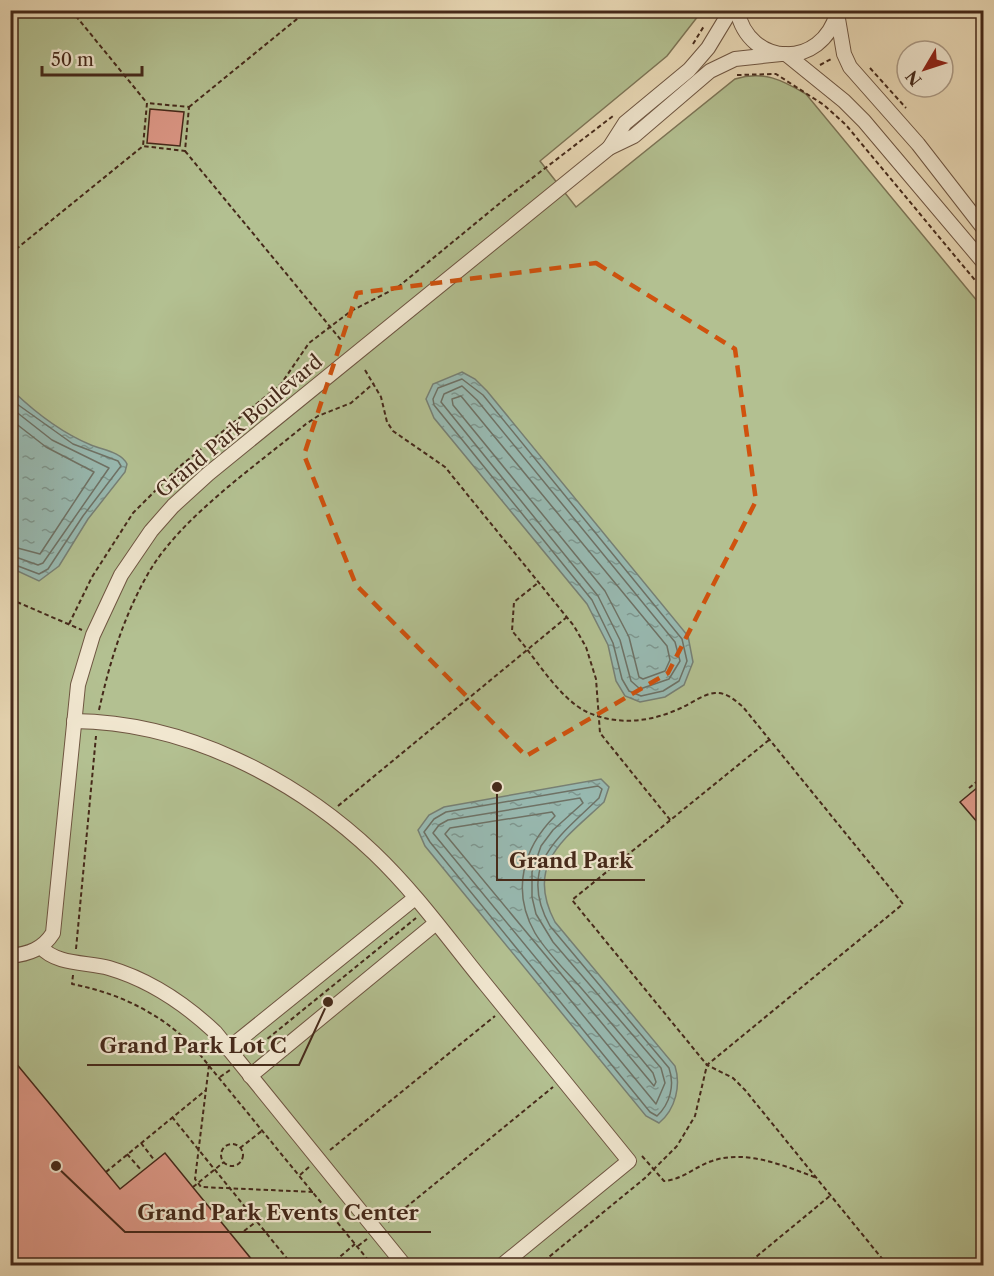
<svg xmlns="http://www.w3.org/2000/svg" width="994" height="1276" viewBox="0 0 994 1276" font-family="'Libre Caslon Text',serif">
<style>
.grass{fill:#b3c091;stroke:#7c7456;stroke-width:1.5}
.water{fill:url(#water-ripples);stroke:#778075;stroke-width:1.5}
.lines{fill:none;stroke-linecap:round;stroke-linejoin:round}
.shore{stroke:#6e7266;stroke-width:1.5}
.building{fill:#dc9786;stroke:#45291a;stroke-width:1.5}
.minor-casing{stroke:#6e5541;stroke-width:16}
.path{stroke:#45291a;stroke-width:2;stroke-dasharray:4.5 3;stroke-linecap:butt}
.minor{stroke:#f1e7d0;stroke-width:14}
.marked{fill:none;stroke:#d0520e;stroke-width:4.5;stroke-dasharray:12 8;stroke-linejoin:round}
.labels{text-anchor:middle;stroke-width:4.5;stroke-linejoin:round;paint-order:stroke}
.street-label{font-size:20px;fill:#45291a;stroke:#f1e7d0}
.leader{fill:none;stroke:#45291a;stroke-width:2}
.callout-dot{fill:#45291a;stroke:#f1e7d0;stroke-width:2}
.callout-label{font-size:21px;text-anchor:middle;font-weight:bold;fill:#45291a;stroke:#f1e7d0;stroke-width:4.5;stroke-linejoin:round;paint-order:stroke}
</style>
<defs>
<pattern id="water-ripples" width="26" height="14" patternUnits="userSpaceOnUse" patternTransform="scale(1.5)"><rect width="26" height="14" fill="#98bab2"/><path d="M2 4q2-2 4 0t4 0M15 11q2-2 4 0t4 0" fill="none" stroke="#7e9790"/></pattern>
</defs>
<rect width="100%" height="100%" fill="#eadab7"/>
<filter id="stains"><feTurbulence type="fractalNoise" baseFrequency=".00333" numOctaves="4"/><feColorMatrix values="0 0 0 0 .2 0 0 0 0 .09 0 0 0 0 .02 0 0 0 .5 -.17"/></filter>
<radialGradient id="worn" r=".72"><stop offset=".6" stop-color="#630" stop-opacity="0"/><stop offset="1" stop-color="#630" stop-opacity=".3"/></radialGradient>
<path class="grass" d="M10 11H702L667 56 540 161 576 207 735 79C763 70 782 80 806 94L983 308V1265H11Z"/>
<g class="water">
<path d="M462 372 475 379 487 391 688 636 693 662 684 685 665 697 640 702 625 696 616 681 608 645 587 604 434 418 426 399 433 384Z"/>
<path d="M14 392C36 413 62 433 91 445 103 450 121 452 127 464L125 472 88 519 59 566 39 581 11 568 10 394Z"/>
<path d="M601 779 609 787 604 802C566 838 524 863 555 922L675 1066C681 1085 676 1109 659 1123L646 1116 425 846 418 830 429 815 444 807Z"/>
</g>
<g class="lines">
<g class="shore">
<path d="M462 379 483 395 682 639 687 661 679 681 663 691 641 696 629 691 622 679 613 643 592 600 434 405 433 399 438 388Z"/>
<path d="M462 386 477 400 675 642 680 661 669 679 640 689 631 681 620 640 598 596 441 402 444 394Z"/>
<path d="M461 396 667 646 670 660 665 671 643 679 639 677 629 637 605 591 453 405 452 399Z"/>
<path d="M10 399 73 444 118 461 121 466 83 516 48 569 39 574 10 563"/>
<path d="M10 407 52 440 109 468 43 563 38 565 10 555"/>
<path d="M10 419 46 447 94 472 40 554 10 546"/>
<path d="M598 786 602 789 599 798C559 837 516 865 550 926L669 1068C675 1085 670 1104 657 1116L650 1112 430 842 424 832 434 819 446 812Z"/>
<path d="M580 798 583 803 553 830 541 846 532 872V897L536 914 553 942 661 1068 665 1083 656 1104 433 833 439 825 448 820Z"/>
<path d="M552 812 555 816C523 848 511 891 535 933 547 953 566 971 582 989 606 1017 630 1045 653 1073L656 1082 654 1086 445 834 450 828Z"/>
</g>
</g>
<g class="building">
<path d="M150 109 184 112 180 146 147 143Z"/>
<path d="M984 782V830L960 802Z"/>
<path d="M10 1056 120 1189 165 1153 257 1266H10Z"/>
</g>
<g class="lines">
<defs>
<g id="minor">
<path d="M737 10C749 68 822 69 837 13"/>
<path d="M837 13 844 54 850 67 918 144 984 229"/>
<path d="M786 54 844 101 864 121 984 263"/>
<path d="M609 148 625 123 689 70 708 48 731 10"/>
<path d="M74 721C185 722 295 778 374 853 416 893 450 941 486 985 534 1044 581 1102 629 1161L501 1266"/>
<path d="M41 947C56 965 88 962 109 968 150 980 184 1003 215 1032L405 1266"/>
<path d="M10 956C29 954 43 949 53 933L78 685 93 635 121 575 151 531 173 506 208 474 609 148 634 136 710 71 735 59 781 54"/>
<path d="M228 1049 415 898"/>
<path d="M250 1076 436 923"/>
</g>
</defs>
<use href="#minor" class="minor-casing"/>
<g class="path">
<path d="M71 10 147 103"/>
<path d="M693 44 704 26"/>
<path d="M820 65 833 58"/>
<path d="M870 68 906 108"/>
<path d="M737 75 776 74 824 105 846 125 984 291"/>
<path d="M189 107 308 10"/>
<path d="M185 151 341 340"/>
<path d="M10 254 143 146 185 151 189 107 147 103 143 146"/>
<path d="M365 370 381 397 387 422 393 431 445 467 574 626 586 647 596 679 600 733 671 821"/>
<path d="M10 599 82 630"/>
<path d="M69 624 92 577 133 513 179 467 281 384 309 343 351 311 398 287 505 199 613 116"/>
<path d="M99 710C110 661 124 615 149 572 182 516 256 466 306 424L318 416 351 403 374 383"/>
<path d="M769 740 572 900 707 1065 733 1078 745 1090 888 1266"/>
<path d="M969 788 984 776"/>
<path d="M338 806 567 617"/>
<path d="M76 949 96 736"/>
<path d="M73 975 72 984C118 993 158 1012 192 1045L373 1266"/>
<path d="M250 1053 416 918"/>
<path d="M209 1065 195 1179 201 1187 314 1192"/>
<path d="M220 1077 230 1070"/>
<path d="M172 1117 293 1266"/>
<path d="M141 1143 155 1161"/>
<circle cx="232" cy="1155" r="11"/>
<path d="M240 1148 263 1130"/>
<path d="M330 1150 495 1016"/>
<path d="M127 1154 142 1171"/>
<path d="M642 1156 664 1181C682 1180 696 1166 712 1161 746 1149 785 1166 817 1178"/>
<path d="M106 1172 206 1090"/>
<path d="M300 1175 309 1167"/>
<path d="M193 1187 224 1162"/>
<path d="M388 1222 553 1087"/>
<path d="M244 1231 257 1221"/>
<path d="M358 1246 367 1239"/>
<path d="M329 1266 355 1244"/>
<path d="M538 1266 645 1178 677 1146 695 1116 707 1065 903 904 743 707C735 700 726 692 715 693 703 694 692 703 681 708 651 722 618 726 587 712 558 698 534 655 512 631L514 602 539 582"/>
<path d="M745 1266 831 1195"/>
</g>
<use href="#minor" class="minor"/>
</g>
<path class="marked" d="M596 263 735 349 756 501 668 673 526 756 356 585 304 455 357 293Z"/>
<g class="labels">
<g class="street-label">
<text transform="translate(239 426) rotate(-40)" y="7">Grand Park Boulevard</text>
</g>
</g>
<path class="leader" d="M497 787L497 880H645M328 1002L299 1065H87M56 1166L125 1232H431"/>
<g class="callout-dot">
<circle cx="497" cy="787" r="6"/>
<circle cx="328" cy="1002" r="6"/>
<circle cx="56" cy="1166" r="6"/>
</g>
<g class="callout-label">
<text x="571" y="868">Grand Park</text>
<text x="193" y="1053">Grand Park Lot C</text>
<text x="278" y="1220">Grand Park Events Center</text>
</g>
<rect width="994" height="1276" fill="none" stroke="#eadab7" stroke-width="36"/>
<rect x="12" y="12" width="970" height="1252" fill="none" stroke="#45291a" stroke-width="3"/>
<rect x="18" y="18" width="958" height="1240" fill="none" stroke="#45291a" stroke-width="1.5"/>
<g transform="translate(925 69) rotate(231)"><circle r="28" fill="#f1e7d0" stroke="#ac9b87" stroke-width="1.5"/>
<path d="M0-4.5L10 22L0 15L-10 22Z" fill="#8f2418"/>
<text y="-9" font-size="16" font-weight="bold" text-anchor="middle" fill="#45291a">N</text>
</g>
<path d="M42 66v9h100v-9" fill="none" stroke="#45291a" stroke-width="3"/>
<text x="51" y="66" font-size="18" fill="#45291a" stroke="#f1e7d0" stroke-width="4.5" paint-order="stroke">50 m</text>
<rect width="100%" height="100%" filter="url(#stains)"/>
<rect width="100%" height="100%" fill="url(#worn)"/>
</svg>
